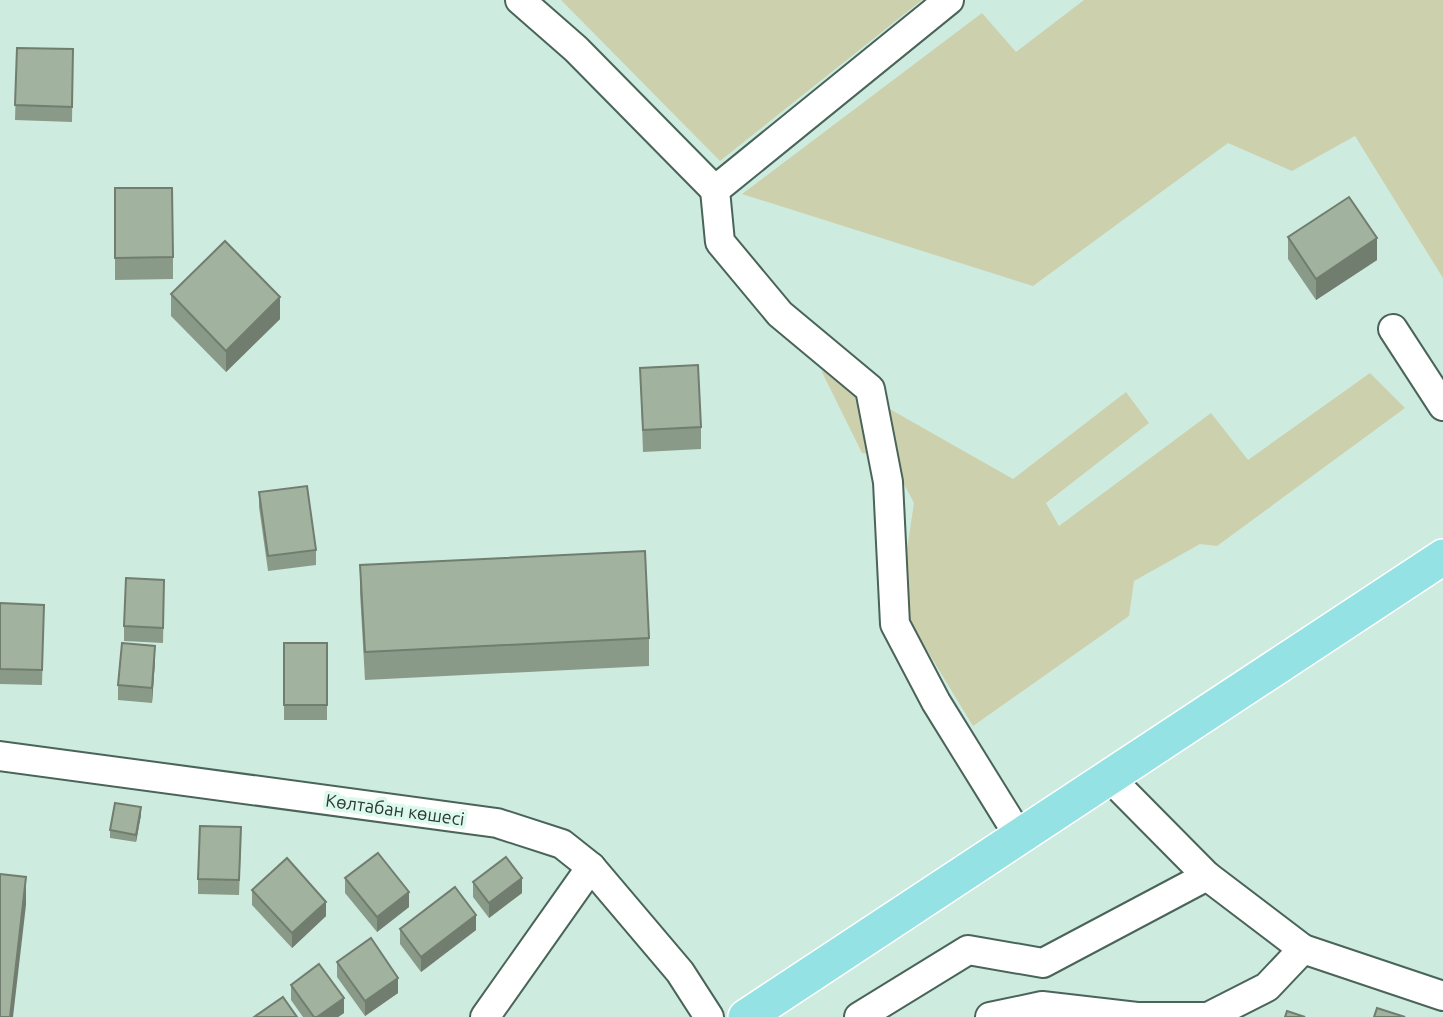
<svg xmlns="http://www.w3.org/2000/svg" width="1443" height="1017" viewBox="0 0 1443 1017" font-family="Ubuntu,sans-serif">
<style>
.green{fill:#cdd0ad}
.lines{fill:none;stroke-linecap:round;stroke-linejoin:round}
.minor-casing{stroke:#4a645a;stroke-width:32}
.major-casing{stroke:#fff;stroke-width:38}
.minor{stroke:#fff;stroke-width:28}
.major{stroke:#95e2e4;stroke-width:35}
.wall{fill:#8a9a88}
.shaded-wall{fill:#717d6f}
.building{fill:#a1b39e;stroke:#717d6f;stroke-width:2}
.labels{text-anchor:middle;stroke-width:7;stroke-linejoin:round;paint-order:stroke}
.street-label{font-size:18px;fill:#2d3934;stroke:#dbf9ec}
</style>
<rect width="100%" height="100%" fill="#ceebdf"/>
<g class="green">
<path d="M561 0H922L720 161Z"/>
<path d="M1084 0H1443V278L1355 136 1292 171 1228 143 1033 286 742 194 982 13 1016 52Z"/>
<path d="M821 370 1013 479 1126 392 1149 423 1046 503 1059 526 1211 413 1248 460 1370 373 1405 408 1217 546 1200 544 1134 581 1129 616 973 726 911 624 902 582 914 503 889 456 862 453Z"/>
</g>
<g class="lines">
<defs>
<g id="minor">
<path d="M520 0 576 49 715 190"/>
<path d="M949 0 715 190 720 242 780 314 870 389 888 482 895 624 936 702 1019 836"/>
<path d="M1393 329 1443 406"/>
<path d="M0 756 497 823 562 844 591 867 680 972 709 1017"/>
<path d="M1303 949 1443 996"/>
<path d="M485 1017 591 867"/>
<path d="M859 1017 968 950 1043 963 1207 876 1109 777"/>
<path d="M990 1017 1042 1006 1137 1017H1208L1267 987 1303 949 1207 876"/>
</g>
<path id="major" d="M746 1017 1443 557"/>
</defs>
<use href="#minor" class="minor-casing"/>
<use href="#major" class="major-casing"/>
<use href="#minor" class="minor"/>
<use href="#major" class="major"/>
</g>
<g class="wall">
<path d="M17 48 73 49 72 122 15 120Z"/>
<path d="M115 188 173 257V279L115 280Z"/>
<path d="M1288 237 1377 260 1316 300 1288 259Z"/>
<path d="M171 294 280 319 226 372 171 316Z"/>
<path d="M640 368 701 427V449L643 452Z"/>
<path d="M259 492 316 550V565L268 571 259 507Z"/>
<path d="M360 565 649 638V666L365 680 360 593Z"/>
<path d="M164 595 163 643 124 641V626Z"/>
<path d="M0 603 44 605 42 685 0 684Z"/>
<rect x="284" y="643" width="43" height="77"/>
<path d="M155 661 152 703 118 700V685Z"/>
<path d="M141 815 136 842 110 838V830Z"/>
<path d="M241 842 239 895 198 894V879Z"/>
<path d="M345 878 409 907 377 932 345 893Z"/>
<path d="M473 882 522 893 489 918 473 897Z"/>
<path d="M252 890 326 916 292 948 252 905Z"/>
<path d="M400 929 476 930 421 972 400 944Z"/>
<path d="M337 962 398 993 365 1016 337 977Z"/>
<path d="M291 985 344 1013 338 1017H303L291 1000Z"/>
</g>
<g class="shaded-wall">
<path d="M1377 238V260L1316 300V279Z"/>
<path d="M280 297V319L226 372V351Z"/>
<path d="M155 646V661L152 703V688Z"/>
<path d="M141 807V815L136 842V835Z"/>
<path d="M26 877V905L13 1017H10Z"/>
<path d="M522 878V893L489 918V903Z"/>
<path d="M409 892V907L377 932V917Z"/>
<path d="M326 902V916L292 948V933Z"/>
<path d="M476 915V930L421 972V957Z"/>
<path d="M398 978V993L365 1016V1001Z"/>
<path d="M344 998V1013L338 1017H317Z"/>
</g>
<g class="building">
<path d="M17 48 73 49 72 107 15 105Z"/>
<path d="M115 188H172L173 257 115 258Z"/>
<path d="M1349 197 1377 238 1316 279 1288 237Z"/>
<path d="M225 241 280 297 226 351 171 294Z"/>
<path d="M698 365 701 427 643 430 640 368Z"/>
<path d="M307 486 316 550 268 556 259 492Z"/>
<path d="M645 551 649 638 365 652 360 565Z"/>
<path d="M126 578 164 580 163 628 124 626Z"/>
<path d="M0 603 44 605 42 670 0 669Z"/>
<path d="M122 643 155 646 152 688 118 685Z"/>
<rect x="284" y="643" width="43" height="62"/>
<path d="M115 803 141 807 136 835 110 830Z"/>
<path d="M200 826 241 827 239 880 198 879Z"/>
<path d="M378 853 409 892 377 917 345 878Z"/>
<path d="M506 857 522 878 489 903 473 882Z"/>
<path d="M287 858 326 902 292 933 252 890Z"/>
<path d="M0 874 26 877 10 1017H0Z"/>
<path d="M455 887 476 915 421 957 400 929Z"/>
<path d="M371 938 398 978 365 1001 337 962Z"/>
<path d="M319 964 344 998 317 1017H314L291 985Z"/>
<path d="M283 997 297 1017H254Z"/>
<path d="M1377 1008 1405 1017H1374Z"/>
<path d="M1287 1011 1305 1017H1285Z"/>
</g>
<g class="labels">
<g class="street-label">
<text transform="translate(395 810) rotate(8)" y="6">Көлтабан көшесі</text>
</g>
</g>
</svg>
